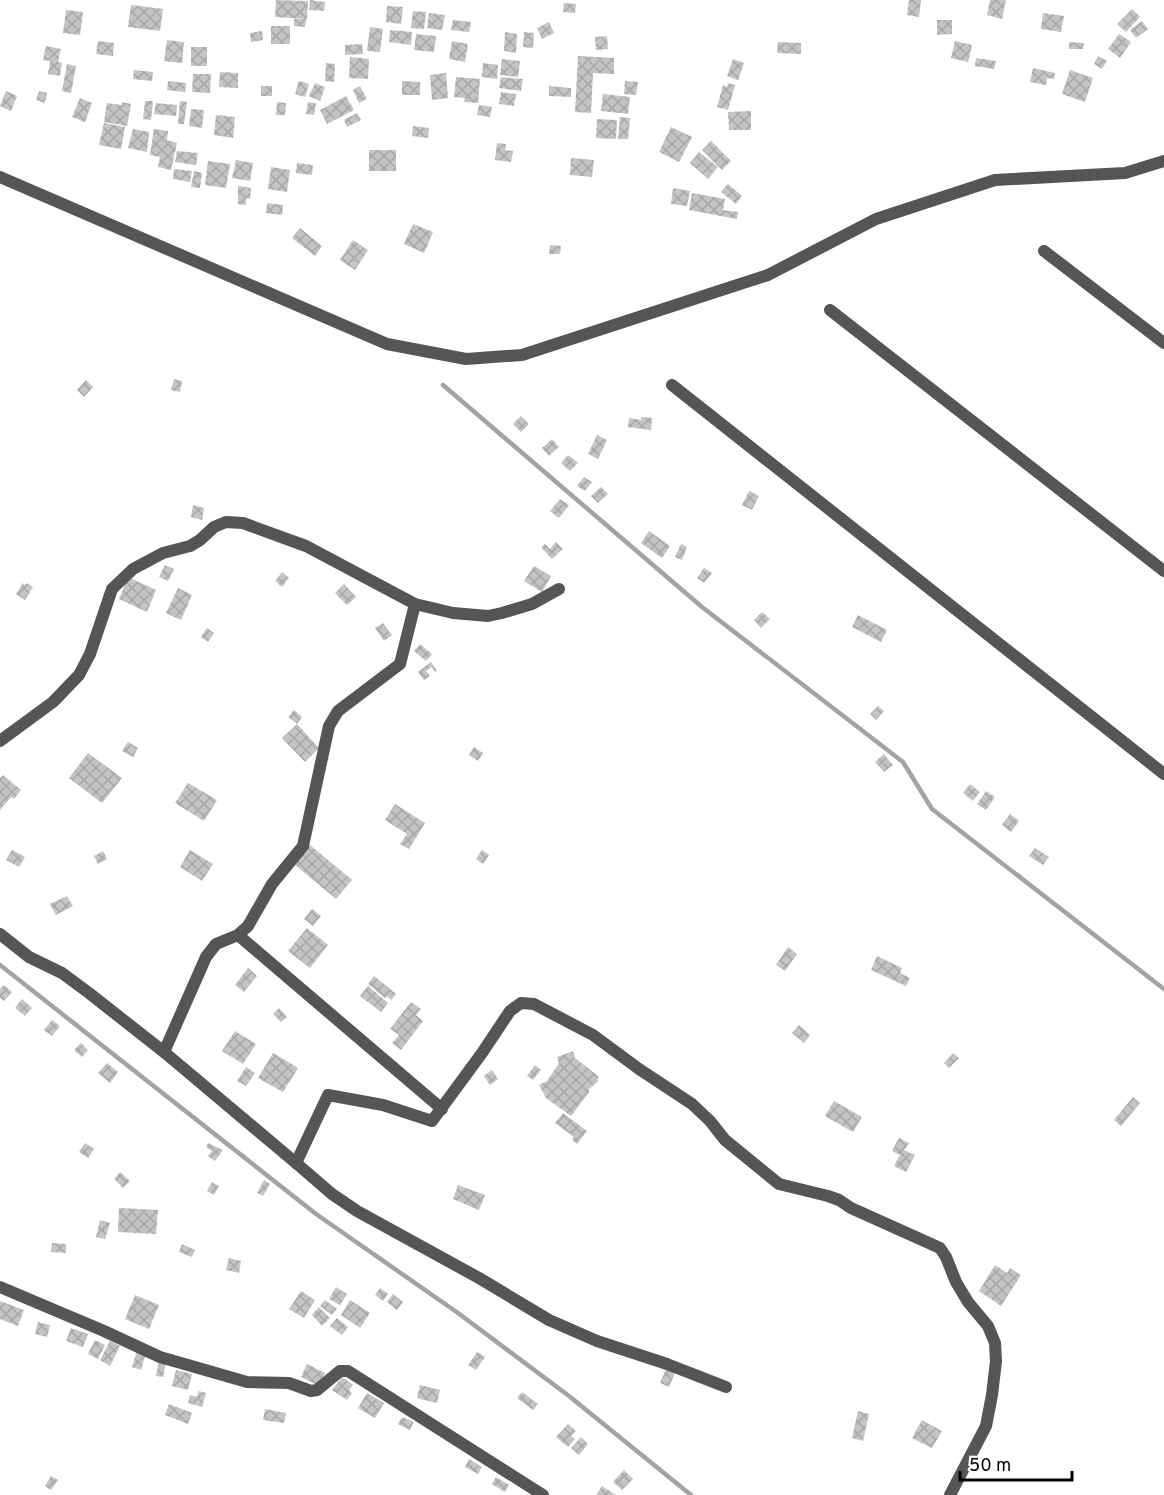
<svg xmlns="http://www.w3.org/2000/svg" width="1164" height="1495" viewBox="0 0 1164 1495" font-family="Overpass,sans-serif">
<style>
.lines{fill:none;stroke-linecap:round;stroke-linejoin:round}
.stream{stroke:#a3a3a3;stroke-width:4.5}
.building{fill:url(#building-cross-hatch)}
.minor{stroke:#555;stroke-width:12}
</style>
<defs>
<pattern id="building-cross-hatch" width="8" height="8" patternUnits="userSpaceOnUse" patternTransform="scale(1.5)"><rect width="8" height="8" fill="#c4c4c4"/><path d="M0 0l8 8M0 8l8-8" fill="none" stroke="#a7a7a7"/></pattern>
</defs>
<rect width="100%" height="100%" fill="#fff"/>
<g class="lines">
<g class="stream">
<path d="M443 385 702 607 903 762 932 809 1164 989"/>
<path d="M0 965 316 1214 458 1313 569 1396 691 1495"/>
</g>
</g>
<g class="building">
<path d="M276 0 308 1 307 19 275 17Z"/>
<path d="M310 0 325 2 324 11 309 10Z"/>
<path d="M909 0H921L919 17 907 15Z"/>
<path d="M990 0H1006L1002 19 987 15Z"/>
<path d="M564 3 576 4 575 13 563 12Z"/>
<path d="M131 5 163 9 160 31 128 27Z"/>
<path d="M387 6 403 7 401 24 386 22Z"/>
<path d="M1132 9 1140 17 1126 32 1117 24Z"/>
<path d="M66 10 83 12 80 35 63 33Z"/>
<path d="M413 11 426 12 424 29 411 28Z"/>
<path d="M429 13 445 15 442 30 427 28Z"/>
<path d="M1043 13 1064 16 1061 32 1041 29Z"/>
<path d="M294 19H306L305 27 294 26Z"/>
<path d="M453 20 471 22 469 32 451 30Z"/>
<path d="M937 20H952V34L937 35Z"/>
<path d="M1142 21 1148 29 1136 38 1130 30Z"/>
<path d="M549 22 554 33 542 39 537 28Z"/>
<rect x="271" y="26" width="19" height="18"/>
<path d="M370 27 383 29 380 52 367 51Z"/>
<path d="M390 30 412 32 411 45 389 42Z"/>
<path d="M262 31 263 40 251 42 250 33Z"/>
<path d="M505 32 517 34 516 53 504 51Z"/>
<path d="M524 32 534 33 533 48 523 47Z"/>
<path d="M416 34 436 36 434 52 414 50Z"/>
<path d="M1119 34 1131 42 1120 58 1108 49Z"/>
<path d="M607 36 608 49 596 50 595 37Z"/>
<path d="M167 40 184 42 182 63 164 61Z"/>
<path d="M98 41 114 43 113 56 96 54Z"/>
<path d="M452 41 468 44 465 62 449 59Z"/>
<path d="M955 41 972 45 968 62 951 58Z"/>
<path d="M778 42 801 43V54L777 53Z"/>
<path d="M1069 42 1084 43 1083 49H1069Z"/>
<path d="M362 44 363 54 345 55V45Z"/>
<path d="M46 46 61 49 58 62 62 63 60 76 48 74 50 61 43 60Z"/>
<rect x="191" y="47" width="16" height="19"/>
<path d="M578 56 614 58V74L593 73 591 113 575 112Z"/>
<path d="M1098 56 1107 61 1102 69 1094 64Z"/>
<path d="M350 57 369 59 368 79 349 78Z"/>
<path d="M976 58 996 61 994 69 975 66Z"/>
<path d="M502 59 520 61 518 77 500 75Z"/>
<path d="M733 59 744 63 738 80 727 76Z"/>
<path d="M326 63 335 64 334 82 325 81Z"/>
<path d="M483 63 498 65 497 79 482 77Z"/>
<path d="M67 64 76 66 71 93 62 91Z"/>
<path d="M1033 68 1055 73 1054 79 1047 78 1046 85 1030 82Z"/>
<path d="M134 70 153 72 152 81 133 79Z"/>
<path d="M1070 70 1093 78 1085 102 1062 94Z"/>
<path d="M220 72 238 73V88L219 87Z"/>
<path d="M446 73 448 98 432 100 430 75Z"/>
<path d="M193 74H211L210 93 192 92Z"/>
<path d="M456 77 480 79 478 103 464 102 465 98 454 97Z"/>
<path d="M501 77 523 79 521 91 499 88Z"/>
<path d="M168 81 186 83 185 92 167 90Z"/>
<path d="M299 81 309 84 305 97 295 94Z"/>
<path d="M402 81 420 82V95H402Z"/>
<path d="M625 81 638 82 636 95 624 94Z"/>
<path d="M315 83 325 87 320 101 309 96Z"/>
<path d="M728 83 735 85 728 110 717 107 723 85 727 87Z"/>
<rect x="261" y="86" width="11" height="10"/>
<path d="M360 86 367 99 359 103 353 90Z"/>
<path d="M549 86 571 88V97L549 96Z"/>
<path d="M6 91 17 96 11 111 0 106Z"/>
<path d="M39 91 47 93 45 103 36 100Z"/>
<path d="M501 92 516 94 514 106 499 104Z"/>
<path d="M603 94 630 97 628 114 601 111Z"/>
<path d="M346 96 354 110 327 124 320 110Z"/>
<path d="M80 98 92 103 85 122 72 117Z"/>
<path d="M145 101H153L151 120 143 119Z"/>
<path d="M180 101 187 102 184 124H178Z"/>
<path d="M122 102 131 104 127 126 104 122 107 103 122 105Z"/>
<path d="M277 102 286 103 285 115H276Z"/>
<path d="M308 102 316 103 314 115 306 114Z"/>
<path d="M156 103 177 105 176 116 154 114Z"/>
<path d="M479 105 492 107 490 117 477 115Z"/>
<path d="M191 109 204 110 202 128 189 126Z"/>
<path d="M751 111V130H729L728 112Z"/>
<path d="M357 113 361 120 347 127 344 120Z"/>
<path d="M216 115 235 117 233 138 214 135Z"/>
<path d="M620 117 630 118 628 139H618Z"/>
<path d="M597 119 617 120 616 139 596 138Z"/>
<path d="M104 123 125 127 121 149 99 145Z"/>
<path d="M413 126 429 128 428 138 412 136Z"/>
<path d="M671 127 692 137 679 162 659 152Z"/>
<path d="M133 129 149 132 147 152 128 148Z"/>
<path d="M154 129 168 131 167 140 177 143 171 170 158 167 160 157 150 155Z"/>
<path d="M711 141 731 161 722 170 702 150Z"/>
<path d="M497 143 506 144 505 150 513 151 511 162 495 160Z"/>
<rect x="369" y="150" width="27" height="21"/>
<path d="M177 151 198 153 196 165 175 162Z"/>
<path d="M699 152 718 167 708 179 690 163Z"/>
<path d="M571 158 594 160 592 177 570 175Z"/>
<path d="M236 160 253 163 250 181 232 178Z"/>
<path d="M208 161 230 164 226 188 205 185Z"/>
<path d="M297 163 313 165 312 175 296 173Z"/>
<path d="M271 167 290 170 287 192 268 189Z"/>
<path d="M174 169 192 171 190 182 173 179Z"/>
<path d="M194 171 202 173 200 188 191 187Z"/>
<path d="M728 184 742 196 736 204 721 192Z"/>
<path d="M238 186 251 188 250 199 246 198V205L238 204Z"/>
<path d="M673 188 690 191 687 206 671 204Z"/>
<path d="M692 193 725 199 723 210 738 212 737 219 689 210Z"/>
<path d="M267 203 283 205 282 215 266 213Z"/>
<path d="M413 224 433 232 424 253 404 244Z"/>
<path d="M300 228 322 246 315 256 292 238Z"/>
<path d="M353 240 368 250 355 270 340 260Z"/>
<path d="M550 245 561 246 560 254H549Z"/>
<path d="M174 379 182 381 180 392 171 390Z"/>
<path d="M86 380 93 387 84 397 77 390Z"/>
<path d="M521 416 529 424 521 432 513 424Z"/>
<path d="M641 417 652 418 651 430 628 427 629 418 641 420Z"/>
<path d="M597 435 607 440 598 459 588 454Z"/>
<path d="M552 439 559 447 549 456 542 448Z"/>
<path d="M568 455 578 463 570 471 561 463Z"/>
<path d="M584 477 592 482 585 491 577 486Z"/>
<path d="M601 487 608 494 598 503 591 496Z"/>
<path d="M749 491 759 496 752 510 742 505Z"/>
<path d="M560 499 569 505 559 518 550 511Z"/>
<path d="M193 505 204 508 202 520 191 517Z"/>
<path d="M649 531 670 546 662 558 641 543Z"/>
<path d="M556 542 563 549 552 559 541 547 545 544 550 549Z"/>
<path d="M681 544 687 547 682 560 675 557Z"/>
<path d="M165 565 174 569 168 581 159 577Z"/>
<path d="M534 566 551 576 542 592 524 581Z"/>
<path d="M704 568 712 573 704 583 697 578Z"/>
<path d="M282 572 289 578 282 587 275 581Z"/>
<path d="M128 577 156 590 147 612 119 599Z"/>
<path d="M23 583 25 585 27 583 33 587 25 600 16 594Z"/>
<path d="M344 584 356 597 347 605 335 593Z"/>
<path d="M178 588 192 595 181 620 166 613Z"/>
<path d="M762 612 770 619 761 628 754 620Z"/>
<path d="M858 615 887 630 881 642 852 627Z"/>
<path d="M383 623 392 635 384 641 375 628Z"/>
<path d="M207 628 214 633 208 642 201 637Z"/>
<path d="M420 644 432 654 426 661 414 651Z"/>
<path d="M431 662 437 671 435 672 431 667 426 671 430 676 424 680 418 672Z"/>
<path d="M878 706 884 711 876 720 870 714Z"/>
<path d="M294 710 302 717 297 724 288 717Z"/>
<path d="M297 724 319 748 305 762 282 738Z"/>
<path d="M128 742 138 748 133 757 122 751Z"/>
<path d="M474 747 483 753 478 761 469 755Z"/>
<path d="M88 753 122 778 102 803 69 778Z"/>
<path d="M884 754 893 765 884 772 875 762Z"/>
<path d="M3 775 21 790 14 799 11 797 0 810V778Z"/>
<path d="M188 783 217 800 204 821 175 803Z"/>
<path d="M970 784 980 792 973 801 963 793Z"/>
<path d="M986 791 995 797 986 810 977 804Z"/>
<path d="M395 804 425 823 409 849 400 844 407 834 385 820Z"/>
<path d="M1010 814 1019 821 1011 832 1002 825Z"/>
<path d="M310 845 352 880 336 899 294 864Z"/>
<path d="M1035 848 1049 857 1043 865 1029 856Z"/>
<path d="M12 850 25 857 19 867 6 860Z"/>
<path d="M190 850 213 864 202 881 180 867Z"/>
<path d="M482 850 489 855 483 864 476 859Z"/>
<path d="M103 851 107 859 98 864 94 856Z"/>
<path d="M67 896 73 906 56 915 50 904Z"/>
<path d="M312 909 321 916 313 926 304 919Z"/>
<path d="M307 928 328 945 310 968 288 951Z"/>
<path d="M788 947 797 954 785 971 776 965Z"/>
<path d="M877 956 902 968 900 973 910 978 906 986 871 970Z"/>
<path d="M248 968 257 976 244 992 235 985Z"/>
<path d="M374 976 396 994 391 1000 387 996 385 998 368 984Z"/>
<path d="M4 985 12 992 4 1001 0 998V989Z"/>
<path d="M368 986 388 1003 381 1012 360 996Z"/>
<path d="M22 999 32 1008 25 1016 15 1008Z"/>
<path d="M411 1002 421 1009 416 1015 423 1021 401 1050 392 1043 399 1035 390 1029Z"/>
<path d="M279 1008 287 1017 281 1022 273 1014Z"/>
<path d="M52 1020 60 1026 52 1036 44 1030Z"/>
<path d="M799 1025 810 1035 804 1043 792 1033Z"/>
<path d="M235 1031 256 1044 243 1064 222 1051Z"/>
<path d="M81 1043 88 1050 82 1057 74 1050Z"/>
<path d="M573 1051 575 1058 598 1076V1081L589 1089V1092L571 1116 546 1098 539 1085 547 1081 559 1063 557 1057Z"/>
<path d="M273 1053 298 1068 283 1092 258 1078Z"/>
<path d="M953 1053 959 1058 949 1068 944 1063Z"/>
<path d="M107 1063 118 1072 110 1083 98 1073Z"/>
<path d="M535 1065 541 1070 533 1080 527 1076Z"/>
<path d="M246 1067 255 1073 246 1086 237 1081Z"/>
<path d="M492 1070 498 1079 490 1085 484 1076Z"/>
<path d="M1133 1097 1140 1103 1121 1126 1114 1120Z"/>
<path d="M834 1101 862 1117 853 1132 825 1116Z"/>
<path d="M563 1113 587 1131 577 1144 572 1140 574 1137 555 1123Z"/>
<path d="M899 1138 909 1143 904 1150 915 1155 906 1172 894 1166 900 1155 892 1151Z"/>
<path d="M85 1143 94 1149 88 1158 79 1152Z"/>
<path d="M208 1143 223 1150 215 1161 208 1156 212 1151 206 1147Z"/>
<path d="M120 1172 130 1181 123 1188 114 1179Z"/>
<path d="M264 1180 270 1184 263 1196 257 1193Z"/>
<path d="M212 1182 219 1186 214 1195 207 1191Z"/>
<path d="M458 1185 485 1195 479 1210 453 1199Z"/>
<path d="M119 1208 158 1210 156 1234 118 1232Z"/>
<path d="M100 1220 110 1223 105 1239 96 1237Z"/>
<path d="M52 1243 66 1244V1253L51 1252Z"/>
<path d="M182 1244 195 1250 192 1257 179 1252Z"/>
<path d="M229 1258 241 1261 239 1273 226 1270Z"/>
<path d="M995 1265 1007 1273 1010 1268 1021 1275 1001 1306 979 1291Z"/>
<path d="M336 1287 347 1294 340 1305 329 1299Z"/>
<path d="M380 1288 388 1294 383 1301 375 1295Z"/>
<path d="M301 1291 315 1300 304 1318 289 1309Z"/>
<path d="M393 1294 403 1302 397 1310 387 1302Z"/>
<path d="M135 1295 159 1305 149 1329 125 1319Z"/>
<path d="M325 1300 337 1309 332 1315 320 1306Z"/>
<path d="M350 1300 370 1313 360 1328 341 1315Z"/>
<path d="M0 1301 24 1310 18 1326 0 1319Z"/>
<path d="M319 1307 330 1318 322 1326 312 1315Z"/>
<path d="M337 1318 348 1327 342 1335 330 1326Z"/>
<path d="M38 1322 50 1325 47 1337 35 1334Z"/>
<path d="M71 1328 88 1334 83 1347 66 1341Z"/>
<path d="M95 1340 105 1345 98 1359 88 1354Z"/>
<path d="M110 1341 120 1346 110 1366 100 1360Z"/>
<path d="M137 1350 146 1353 141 1370 132 1367Z"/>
<path d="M477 1352 485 1357 476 1370 468 1365Z"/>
<path d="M159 1361 166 1362 163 1377 156 1376Z"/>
<path d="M307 1364 325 1373 319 1386 301 1377Z"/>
<path d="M666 1369 675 1373 669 1387 660 1383Z"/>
<path d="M176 1370 192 1374 188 1390 172 1386Z"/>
<path d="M342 1377 353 1385 349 1390 352 1393 347 1400 332 1390Z"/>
<path d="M420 1385 440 1390 437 1403 417 1398Z"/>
<path d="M199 1391 206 1393 202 1407 188 1403 190 1395 197 1397Z"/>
<path d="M522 1392 538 1404 533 1410 517 1398Z"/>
<path d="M367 1393 384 1403 375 1418 358 1408Z"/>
<path d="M169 1404 192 1413 188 1424 165 1415Z"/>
<path d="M265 1409 286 1413 284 1423 263 1420Z"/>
<path d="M858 1411 869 1414 863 1441 852 1438Z"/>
<path d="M402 1417 414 1422 410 1430 398 1424Z"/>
<path d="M922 1420 942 1431 932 1448 912 1438Z"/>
<path d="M568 1424 576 1431 571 1436 575 1439 568 1447 556 1437Z"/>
<path d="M581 1437 588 1444 579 1455 571 1448Z"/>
<path d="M469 1459 482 1467 478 1474 465 1467Z"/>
<path d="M624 1470 633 1479 622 1490 613 1482Z"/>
<path d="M51 1476 58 1480 51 1490 45 1486Z"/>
<path d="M496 1477 509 1485 505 1492 492 1484Z"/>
<path d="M602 1486 616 1495H596Z"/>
</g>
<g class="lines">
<g class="minor">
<path d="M0 177 387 344 466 359 522 355 768 275 876 219 995 180 1125 173 1164 161"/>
<path d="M1044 251 1164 343"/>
<path d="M830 310 1164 571"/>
<path d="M672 385 1164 774"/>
<path d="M0 741 53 702 79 675 90 654 112 589 133 569 163 553 190 546 200 540 214 527 226 522 243 523 306 546 415 604 453 613 488 616 502 613 532 604 559 589"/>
<path d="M0 934 29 957 62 973 89 993 164 1052 296 1163 332 1194 357 1211 479 1278 549 1320 597 1341 667 1364 726 1387"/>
<path d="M238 935 442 1109"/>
<path d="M164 1052 206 957 216 944 238 935 248 926 272 884 303 846 329 726 338 711 400 664 415 604"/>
<path d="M296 1163 328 1095 383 1105 432 1121 482 1053 510 1011 521 1003 534 1004 593 1035 639 1069 692 1104 710 1121 725 1140 779 1184 828 1196 839 1200 851 1208 940 1248 946 1257 956 1282 968 1302 988 1326 995 1343 996 1361 992 1395 986 1426 950 1495"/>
<path d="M0 1287 104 1331 160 1357 247 1382 289 1383 311 1391 317 1390 340 1371H348L543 1495"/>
</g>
</g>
<path d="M960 1471v9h112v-9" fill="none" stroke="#000000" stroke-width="3"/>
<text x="969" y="1471" font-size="18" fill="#000000" stroke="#ffffff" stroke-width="4.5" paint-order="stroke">50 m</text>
</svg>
